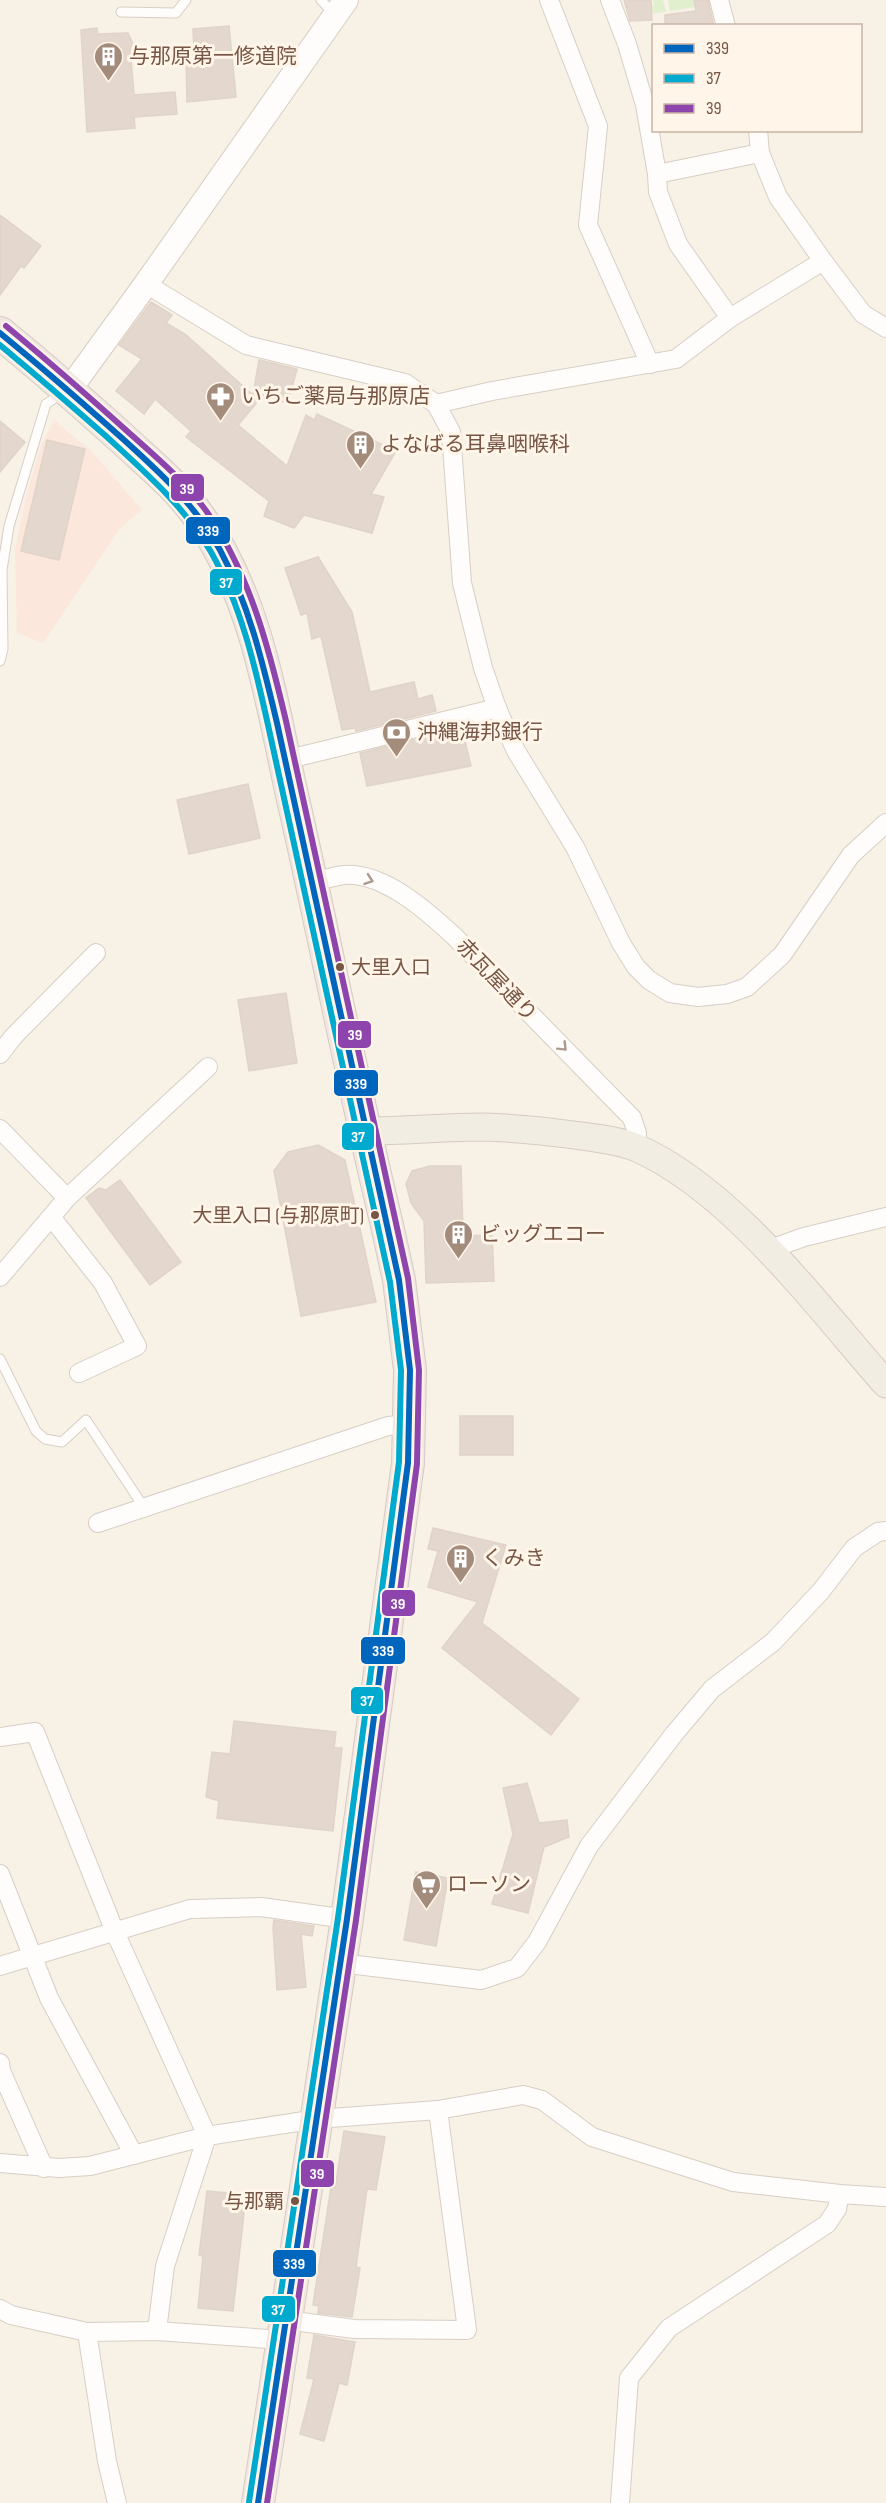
<svg xmlns="http://www.w3.org/2000/svg" width="886" height="2503" viewBox="0 0 886 2503" font-family="'Sofia Sans Condensed','Noto Sans JP',sans-serif">
<style>
.commercial{fill:#fbe7dc}
.green{fill:#e2efcf}
.building{fill:#e4d8ce;stroke:#e0d3c8;stroke-width:1.5}
.lines{fill:none;stroke-linecap:round;stroke-linejoin:round}
.lane-casing{stroke:#d8cec5;stroke-width:11}
.street-casing{stroke:#d8cec5;stroke-width:20}
.secondary-casing{stroke:#d8cdc3;stroke-width:26}
.primary-casing{stroke:#d6cbc3;stroke-width:29}
.highway-casing{stroke:#d6cbc3;stroke-width:34}
.lane{stroke:#fefdfb;stroke-width:9}
.street{stroke:#fefdfb;stroke-width:18}
.secondary{stroke:#fefdfb;stroke-width:24}
.primary{stroke:#f2ede3;stroke-width:27}
.highway{stroke:#f2e7e2;stroke-width:32}
.bus-1-casing{stroke:#fff5e8;stroke-width:10}
.bus-2-casing{stroke:#fff5e8;stroke-width:10}
.bus-3-casing{stroke:#fff5e8;stroke-width:10}
.bus-1{stroke:#0065bd;stroke-width:6}
.bus-2{stroke:#00a9ce;stroke-width:6}
.bus-3{stroke:#8e44ad;stroke-width:6}
.oneway{stroke:#ad998e}
.bus-dot{fill:#775645;stroke:#fff5e8;stroke-width:2}
.labels{text-anchor:middle;stroke-width:6;stroke-linejoin:round;paint-order:stroke}
.bus-label{font-size:20px;fill:#775645;stroke:#fff5e8;text-anchor:end}
.poi-label{font-size:21px;fill:#775645;stroke:#fff5e8;text-anchor:start}
.street-label{font-size:21px;fill:#775645;stroke:#fff5e8}
.line-badge{stroke:#fff5e8;stroke-width:2}
.badge-label{font-size:16px;text-anchor:middle;font-weight:bold;fill:#fff}
</style>
<rect width="100%" height="100%" fill="#f7f1e6"/>
<path class="commercial" d="M54 420 93 453 142 510 120 528 43 643 17 633 15 550 27 493 41 446Z"/>
<g class="green">
<path d="M653 0H663L666 12 646 14 644 6 654 5Z"/>
<path d="M668 0H694L695 7 670 11Z"/>
</g>
<g class="building">
<path d="M624 0H651L652 20 630 21Z"/>
<path d="M694 0H708L714 26H665V15L696 11Z"/>
<path d="M229 26 236 97 187 102 186 51 194 50 193 29Z"/>
<path d="M97 28 98 34 128 33 133 44 130 48 134 95 175 92 177 114 134 117 135 128 87 132 81 30Z"/>
<path d="M0 215 41 246 24 268 21 266 0 295Z"/>
<path d="M151 302 172 315 166 323 185 334 253 395 259 360 297 369 288 403 253 395 259 400 238 425 287 466 306 415 314 420 317 414 396 451 371 494 384 497 372 533 304 515 294 528 264 516 269 501 186 437 191 431 155 399 144 414 116 391 142 359 119 345Z"/>
<path d="M0 421 25 442 0 472Z"/>
<path d="M47 440 85 449 59 560 21 551Z"/>
<path d="M318 557 352 612 370 692 414 682 418 699 432 695 436 711 356 731 355 728 342 730 321 636 312 639 307 613 301 615 285 568Z"/>
<path d="M441 733 442 738 463 733 471 766 367 786 360 753Z"/>
<path d="M248 784 260 838 189 854 177 800Z"/>
<path d="M286 993 297 1063 249 1071 238 1000Z"/>
<path d="M318 1145 345 1160 376 1302 301 1316 274 1171 288 1152Z"/>
<path d="M430 1166H461L463 1236 492 1235 494 1281 426 1283 424 1221 411 1203 406 1184 412 1171Z"/>
<path d="M120 1180 181 1262 150 1285 86 1198 99 1188 106 1190Z"/>
<rect x="460" y="1416" width="53" height="39"/>
<path d="M433 1528 506 1545 482 1623 579 1699 551 1735 442 1648 478 1602 428 1587 438 1551 428 1549Z"/>
<path d="M234 1721 336 1732 334 1748H342L333 1831 217 1818 219 1801 206 1797 212 1752 230 1754Z"/>
<path d="M527 1783 539 1823 567 1820 569 1837 544 1847 528 1913 492 1904 513 1834 503 1788Z"/>
<path d="M416 1872 448 1878 436 1946 404 1940Z"/>
<path d="M274 1920 314 1926 312 1936 301 1934 306 1987 277 1990 273 1927Z"/>
<path d="M344 2131 385 2137 376 2190 367 2189 356 2267 360 2268 352 2317 318 2313 319 2306 313 2305 331 2187 335 2188Z"/>
<path d="M207 2191 246 2195 233 2311 198 2308 203 2256 199 2255Z"/>
<path d="M314 2335 355 2342 347 2385 339 2383 324 2441 300 2434 314 2379 307 2378Z"/>
</g>
<g class="lines">
<defs>
<g id="lane">
<path d="M321 0 334 14"/>
<path d="M121 12 176 13 186 0"/>
<path d="M0 661 3 649 2 570 9 526 46 404 64 392"/>
<path d="M0 1359 36 1431 45 1439 62 1442 86 1420 145 1509"/>
</g>
<g id="street">
<path d="M549 0 598 126 588 225 650 364"/>
<path d="M610 0 627 44 645 105 657 174 658 192 678 244 730 318"/>
<path d="M719 0 726 26"/>
<path d="M758 130 760 153 778 197 823 261 863 314 886 328"/>
<path d="M657 174 760 153"/>
<path d="M146 284 246 345 405 383 436 404 451 432 462 583 483 668 497 708 516 751 575 847 621 943 636 967 649 980 670 993 698 997 727 994 747 987 782 955 851 855 886 823"/>
<path d="M436 404 492 391 676 359 730 318 823 261"/>
<path d="M285 760 497 708"/>
<path d="M312 882C323 880 334 876 344 875 384 872 428 912 455 937L632 1118 637 1133 636 1148"/>
<path d="M0 1054 13 1037 96 953"/>
<path d="M0 1129 67 1198"/>
<path d="M52 1218 103 1283 137 1346 79 1373"/>
<path d="M768 1250 804 1237 886 1217"/>
<path d="M0 1277 67 1198 208 1067"/>
<path d="M98 1523 388 1426 410 1424"/>
<path d="M0 1737 35 1732 115 1932 207 2136 165 2266 157 2331"/>
<path d="M0 1874 49 1998 134 2155"/>
<path d="M340 1963 481 1980 517 1968 537 1942 589 1846 674 1734 712 1689 773 1642 821 1591 854 1548 878 1532 886 1531"/>
<path d="M0 1966 190 1909 261 1907 347 1919"/>
<path d="M0 2063 1 2071 44 2168"/>
<path d="M0 2163 59 2168 90 2166 207 2136 317 2119 438 2110 523 2095 542 2100 592 2137 733 2182 840 2194 886 2197"/>
<path d="M0 2309 11 2315 87 2332 157 2331 283 2340"/>
<path d="M286 2320 354 2329 467 2330 438 2110"/>
<path d="M87 2332 107 2461 117 2503"/>
<path d="M620 2503 629 2378 669 2328 827 2224 837 2209 840 2194"/>
</g>
<path id="secondary" d="M69 390 146 284 346 0"/>
<path id="primary" d="M366 1131C405 1131 445 1127 484 1127 514 1128 545 1131 574 1135 595 1138 618 1140 637 1148 732 1190 817 1306 886 1384"/>
<path id="highway" d="M0 333C43 368 85 405 126 442 152 466 180 489 200 518 257 599 271 700 292 795 325 938 352 1082 387 1225L399 1280 410 1370 408 1463 347 1919 258 2503"/>
</defs>
<use href="#lane" class="lane-casing"/>
<use href="#street" class="street-casing"/>
<use href="#secondary" class="secondary-casing"/>
<use href="#primary" class="primary-casing"/>
<use href="#highway" class="highway-casing"/>
<use href="#lane" class="lane"/>
<use href="#street" class="street"/>
<use href="#secondary" class="secondary"/>
<use href="#primary" class="primary"/>
<use href="#highway" class="highway"/>
<defs>
<path id="bus-1" d="M0 333C39 365 77 398 114 431 154 467 194 502 220 550 249 604 263 664 277 723L399 1280 410 1370 408 1463 347 1919 258 2503"/>
<path id="bus-2" d="M0 345C36 375 72 406 107 437 146 473 184 506 211 552 241 605 255 666 268 725L390 1282 401 1370 399 1462 338 1918 249 2502"/>
<path id="bus-3" d="M6 326C47 360 87 395 127 431 155 456 185 481 207 512 250 575 269 648 286 721L408 1278 419 1370 417 1464 356 1920 267 2503"/>
</defs>
<use href="#bus-1" class="bus-1-casing"/>
<use href="#bus-2" class="bus-2-casing"/>
<use href="#bus-3" class="bus-3-casing"/>
<use href="#bus-1" class="bus-1"/>
<use href="#bus-2" class="bus-2"/>
<use href="#bus-3" class="bus-3"/>
</g>
<defs><path id="oneway-chevron" d="M-2-3.5L2.5 0L-2 3.5" fill="none" stroke-width="1.6" stroke-linecap="round" stroke-linejoin="round" transform="scale(1.5)"/></defs>
<g class="oneway">
<use href="#oneway-chevron" transform="translate(369 880) rotate(19)"/>
<use href="#oneway-chevron" transform="translate(563 1047) rotate(45)"/>
</g>
<defs>
<symbol id="building-pin" viewBox="-11 -11 22 30"><path d="M0 17L-7.5 6A9.5 9.5 0 1 1 7.5 6Z" fill="#a48c7d" stroke="#fff5e8"/><path d="M-4-6H4V6H1V3H-1V6H-4ZM-2.5-4.3h1.7v1.8h-1.7ZM.8-4.3h1.7v1.8H.8ZM-2.5-1h1.7V.8h-1.7ZM.8-1h1.7V.8H.8Z" fill="#fff"/></symbol>
<symbol id="pharmacy-pin" viewBox="-11 -11 22 30"><path d="M0 17L-7.5 6A9.5 9.5 0 1 1 7.5 6Z" fill="#a48c7d" stroke="#fff5e8"/><path d="M-2-6h4v4h4v4h-4v4h-4v-4h-4v-4h4Z" fill="#fff"/></symbol>
<symbol id="bank-pin" viewBox="-11 -11 22 30"><path d="M0 17L-7.5 6A9.5 9.5 0 1 1 7.5 6Z" fill="#a48c7d" stroke="#fff5e8"/><path d="M-6-4H6V4H-6ZM0-2.3a2.3 2.3 0 1 0 0 4.6a2.3 2.3 0 1 0 0-4.6Z" fill="#fff"/></symbol>
<symbol id="supermarket-pin" viewBox="-11 -11 22 30"><path d="M0 17L-7.5 6A9.5 9.5 0 1 1 7.5 6Z" fill="#a48c7d" stroke="#fff5e8"/><path d="M-6-5.5h2.5l.6 2H6L4.5 2H-2.5L-4.4-4H-6ZM-1.5 3.2a1.3 1.3 0 1 0 .1 0ZM3 3.2a1.3 1.3 0 1 0 .1 0Z" fill="#fff"/></symbol>
</defs>
<g fill-rule="evenodd">
<use href="#building-pin" x="92" y="40" width="33" height="45"/>
<use href="#pharmacy-pin" x="204" y="380" width="33" height="45"/>
<use href="#building-pin" x="344" y="428" width="33" height="45"/>
<use href="#bank-pin" x="380" y="716" width="33" height="45"/>
<use href="#building-pin" x="442" y="1218" width="33" height="45"/>
<use href="#building-pin" x="444" y="1542" width="33" height="45"/>
<use href="#supermarket-pin" x="410" y="1868" width="33" height="45"/>
</g>
<g class="bus-dot">
<circle cx="340" cy="967" r="5"/>
<circle cx="375" cy="1215" r="5"/>
<circle cx="295" cy="2201" r="5"/>
</g>
<g class="labels">
<g class="bus-label">
<text x="351" y="974" text-anchor="start">大里入口</text>
<text x="364" y="1222">大里入口 (与那原町)</text>
<text x="284" y="2208">与那覇</text>
</g>
<g class="poi-label">
<text x="129" y="63">与那原第一修道院</text>
<text x="241" y="403">いちご薬局与那原店</text>
<text x="381" y="451">よなばる耳鼻咽喉科</text>
<text x="417" y="739">沖縄海邦銀行</text>
<text x="480" y="1241">ビッグエコー</text>
<text x="482" y="1565">くみき</text>
<text x="447" y="1891">ローソン</text>
</g>
<g class="street-label">
<text transform="translate(497 980) rotate(46)" y="7">赤瓦屋通り</text>
</g>
</g>
<g class="line-badge">
<rect x="170" y="473" width="35" height="29" rx="6" fill="#8e44ad"/>
<rect x="185" y="516" width="46" height="29" rx="6" fill="#0065bd"/>
<rect x="209" y="568" width="34" height="28" rx="6" fill="#00a9ce"/>
<rect x="337" y="1020" width="35" height="29" rx="6" fill="#8e44ad"/>
<rect x="333" y="1069" width="46" height="28" rx="6" fill="#0065bd"/>
<rect x="341" y="1122" width="34" height="29" rx="6" fill="#00a9ce"/>
<rect x="381" y="1589" width="35" height="28" rx="6" fill="#8e44ad"/>
<rect x="360" y="1636" width="46" height="29" rx="6" fill="#0065bd"/>
<rect x="350" y="1686" width="34" height="29" rx="6" fill="#00a9ce"/>
<rect x="300" y="2159" width="35" height="29" rx="6" fill="#8e44ad"/>
<rect x="272" y="2249" width="45" height="29" rx="6" fill="#0065bd"/>
<rect x="261" y="2295" width="35" height="28" rx="6" fill="#00a9ce"/>
</g>
<g class="badge-label">
<text x="187" y="494">39</text>
<text x="208" y="536">339</text>
<text x="226" y="588">37</text>
<text x="355" y="1040">39</text>
<text x="356" y="1089">339</text>
<text x="358" y="1142">37</text>
<text x="398" y="1609">39</text>
<text x="383" y="1656">339</text>
<text x="367" y="1706">37</text>
<text x="317" y="2179">39</text>
<text x="294" y="2269">339</text>
<text x="278" y="2315">37</text>
</g>
<rect x="652" y="24" width="210" height="108" fill="#fff5e8" stroke="#c9b5a7" stroke-width="1.5"/>
<rect x="664" y="44" width="30" height="9" fill="#0065bd" stroke="#c9b5a7" stroke-width="1.5"/>
<text x="706" y="54" font-size="18" fill="#775645">339</text>
<rect x="664" y="74" width="30" height="9" fill="#00a9ce" stroke="#c9b5a7" stroke-width="1.5"/>
<text x="706" y="84" font-size="18" fill="#775645">37</text>
<rect x="664" y="104" width="30" height="9" fill="#8e44ad" stroke="#c9b5a7" stroke-width="1.5"/>
<text x="706" y="114" font-size="18" fill="#775645">39</text>
</svg>
